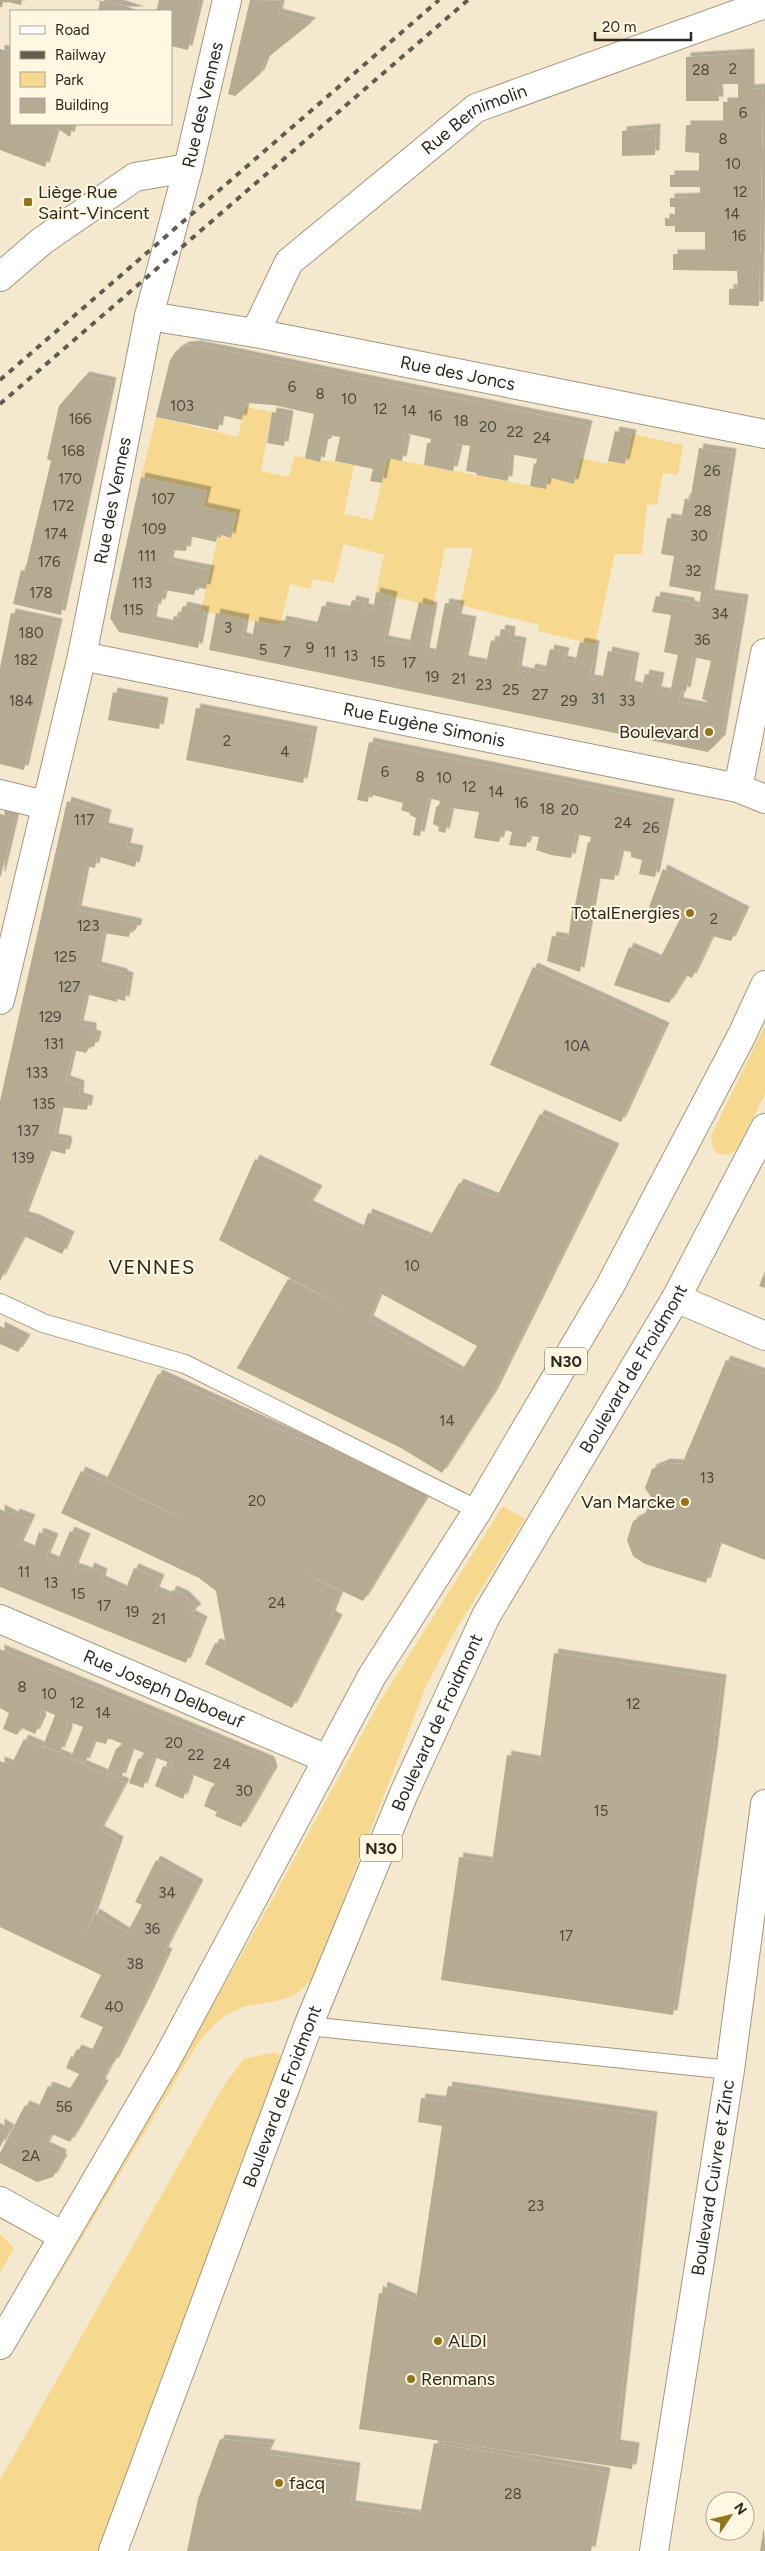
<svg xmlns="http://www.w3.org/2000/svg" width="765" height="2551" viewBox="0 0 765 2551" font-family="Figtree,sans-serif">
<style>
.green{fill:#f6d98e}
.building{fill:#b5ab92;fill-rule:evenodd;filter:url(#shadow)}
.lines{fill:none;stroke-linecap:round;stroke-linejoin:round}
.service-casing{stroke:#a2987f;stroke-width:20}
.minor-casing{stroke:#a2987f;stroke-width:30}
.primary-casing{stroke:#a2987f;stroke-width:30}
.service{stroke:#fff;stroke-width:18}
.minor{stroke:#fff;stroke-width:28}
.primary{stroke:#fff;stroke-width:28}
.rail{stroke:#615c4d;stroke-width:4;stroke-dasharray:6 6;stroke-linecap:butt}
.poi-dot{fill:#92741a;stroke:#fff7e1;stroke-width:2}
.labels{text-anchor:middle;stroke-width:4;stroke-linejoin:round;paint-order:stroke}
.number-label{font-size:15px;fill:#4e4a3b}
.shield{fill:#fff7e1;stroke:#6b6758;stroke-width:1}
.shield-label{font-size:16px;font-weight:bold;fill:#2c291e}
.street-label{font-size:18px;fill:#2c291e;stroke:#fff7e1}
.poi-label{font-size:18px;fill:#2c291e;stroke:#fff7e1;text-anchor:start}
.quarter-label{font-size:20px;letter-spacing:1px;fill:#2c291e;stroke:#fff7e1}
</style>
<defs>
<filter id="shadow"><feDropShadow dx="4.5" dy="-4.5" stdDeviation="0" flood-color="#0004"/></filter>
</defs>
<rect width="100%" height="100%" fill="#f4e9ce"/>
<g class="green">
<path d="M245 407 272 412 261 471 289 477 294 456 354 465 344 514 373 520 387 458 546 489 548 477 574 484 580 458 607 464 608 461 625 464 632 434 683 445 678 475 663 473 657 504 647 505 642 554H615L595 645 538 631 539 625 460 605 473 548H445L433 607 376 592 384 555 344 544 334 583 313 579 310 589 290 584 280 626 201 611 218 536 231 538 236 514 203 507 206 491 141 477 156 417 238 437Z"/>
<path d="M765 1025V1094L737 1149 729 1155 718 1154 713 1148 711 1136Z"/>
<path d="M503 1506 525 1519 455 1631 427 1684 314 1976C286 2012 266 1995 232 2012 218 2018 208 2032 198 2043L33 2320 266 1911 379 1703Z"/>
<path d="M275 2052 288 2060 99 2551H0V2480L224 2085 244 2059Z"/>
<path d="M0 2234 14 2248 0 2273Z"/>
</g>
<g class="building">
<path d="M0 0H22L21 5 8 2H3L2 7H0Z"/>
<path d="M96 0 122 5 140 11H98L100 2Z"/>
<path d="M159 0H200L188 50 171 46V11H156Z"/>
<path d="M250 0 281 1 278 13 312 22 266 59 260 74 235 96 228 94Z"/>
<path d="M0 49 11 52V124H73L70 137 57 128 45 167 0 150Z"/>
<path d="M750 53V89L762 88 763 99 759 306 729 305V289L738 288 737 271 673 270V254H705V232H675V226H665V218L675 219V207H670V198L700 197V187H670V175H699V153L685 152 686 125H723V102H738V84H718L719 101H686V57Z"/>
<path d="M656 128 655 155 622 156V131Z"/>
<path d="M197 345 588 425 574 484 548 477 546 489 530 486 534 463 536 464 537 459 510 454 508 481 476 475 477 473 466 471 470 446 457 444 458 450 453 471 424 465 427 443H430L431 439 405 433 404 439H406L402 461 387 458 382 483 370 481 373 469 335 461 340 437 328 435 327 443H324L320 462 305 458 314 414 274 405 246 403 242 420 221 415 218 430 156 417 170 360 176 351 185 346Z"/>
<path d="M85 376 112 382 61 615 13 604 21 570 25 571 51 461 47 459 59 406Z"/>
<path d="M272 412 289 415 284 446 267 443Z"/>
<path d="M615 431 632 434 625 464 608 461Z"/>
<path d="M699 448 732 453 710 594 744 599 721 739 708 752 209 650 216 613 245 619 242 637 252 639 255 621 280 626 282 620 316 627 322 606 349 611 352 600 365 603 364 608 373 610 376 592 393 596 384 640 409 645 419 602 433 607 425 652 435 654 445 603 460 605 457 618 472 621 464 660 486 664 491 640 498 642 501 629 511 631 510 640 522 642 517 670 529 673 531 668 545 671 550 649 565 652 563 660 575 663 580 642 595 645 590 679 602 681 608 651 635 657 630 685 642 688 645 674 660 677 657 691 670 693 678 655 664 652 671 615 652 612 656 596 690 602V605L699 607 701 592 669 586 674 556 661 554 667 518 681 520 685 498 690 501ZM693 657 711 661 702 699 707 701 705 707 679 702 681 690 686 692Z"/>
<path d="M141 477 207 491 203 507 236 514 231 538 218 534 216 542 189 536 186 551 171 550 169 562 210 570 206 589 196 587 194 595 164 590 161 604 155 603 152 621 171 625 174 616 179 617 183 606 205 611 198 648 119 632 110 618Z"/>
<path d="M11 613 58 623 24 770 0 764V668Z"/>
<path d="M113 692 164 702 159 729 108 720Z"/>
<path d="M196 708 313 731 303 783 186 760Z"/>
<path d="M369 742 670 803 655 877 639 874 642 860 631 857V852L621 850 614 880 597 878 580 972 547 961 552 936 568 939 573 905H575L588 842H590L591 837 576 834 571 858 551 855 536 850 539 837 529 836 526 847 509 845 512 832 503 830 499 842 474 838 479 812 451 808 445 833 438 831 439 827 433 824 436 807 439 805 440 801 428 798 420 836 413 835 416 818 410 815V813L401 810 403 803 369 794 368 802 357 800Z"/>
<path d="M67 801 107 814 104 827 129 833 126 847 139 850 135 867 97 856 95 868 86 866 77 910 138 923 136 930 131 929 129 937 103 933 97 966 123 973V975L129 977 125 1001 117 999V1002L86 994 79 1025 92 1027V1034L97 1036 94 1047 90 1046 86 1053 73 1050 66 1080 80 1085 79 1097 89 1100 87 1110 60 1107 54 1138 66 1140 68 1143 65 1154 49 1150 24 1216 33 1218 70 1236 62 1254 24 1236 0 1281V1101Z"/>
<path d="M0 814 15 817 1 876H0Z"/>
<path d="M663 869 745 911 731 941 712 936 692 978 686 975 669 1003 614 985 629 947 659 960 680 919 649 907Z"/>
<path d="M533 967 665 1027 621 1122 490 1065Z"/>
<path d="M540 1114 615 1148 493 1394 442 1473 401 1448 237 1368 288 1279 349 1310 219 1240 255 1159 318 1190 309 1205 362 1231 368 1213 429 1238 459 1183 496 1198ZM380 1293 477 1346 461 1372 369 1320Z"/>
<path d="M765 1271V1288L759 1286Z"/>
<path d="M0 1326 26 1339 18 1352 0 1344Z"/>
<path d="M726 1360 765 1374V1560L719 1542 706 1583 645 1564 633 1556 627 1540 633 1521 645 1515 651 1497 645 1488 652 1469 666 1463 682 1464Z"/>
<path d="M158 1374 320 1448 323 1445 428 1495 363 1601 302 1572 340 1592 331 1615 338 1619 292 1708 205 1664 215 1643 226 1646 216 1591 199 1578 61 1513 81 1471 187 1521 106 1480Z"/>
<path d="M0 1509 14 1516 15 1513 31 1519 19 1545 33 1551 39 1532 54 1538 46 1557 57 1562 70 1531 86 1538 74 1567 88 1572 90 1567 103 1573 101 1580 125 1591 134 1568 160 1579 155 1591 169 1597 172 1590 184 1595 197 1608 190 1614 203 1621 186 1663 0 1587Z"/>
<path d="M0 1649 270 1761 273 1771 241 1827 215 1816 217 1812 204 1806 211 1788 215 1784 189 1773V1782L183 1799 155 1786 163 1766 171 1769 173 1764 154 1757 143 1788 129 1783 138 1759 142 1758 144 1753 132 1748 121 1778 107 1772 116 1749 123 1744 108 1738 106 1744 94 1741 85 1763 71 1757 83 1727 67 1721 68 1732 60 1752 43 1746 55 1715 41 1709 40 1714 42 1719 35 1734 22 1728 17 1735 3 1729 9 1713 0 1708Z"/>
<path d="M554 1653 722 1679 713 1753 673 2015 441 1980 459 1857 492 1862 507 1755 540 1761Z"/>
<path d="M24 1739 125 1783 100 1830 119 1841 85 1938 95 1913 127 1933 142 1905 135 1902 156 1860 199 1884 164 1951 168 1953 147 1998 114 2063 112 2062 101 2083 104 2085 70 2142 52 2134 45 2146 62 2154 61 2158 63 2159 53 2177 37 2182 0 2163V2153L25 2105 37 2110 48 2086 67 2093 79 2074 66 2068 71 2056 73 2057 77 2049 90 2054 103 2027 80 2017 101 1975 0 1927V1761L11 1765Z"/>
<path d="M448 2086 653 2116 616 2444 635 2447 632 2469 359 2429 379 2293H382L383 2286 416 2300 442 2126 418 2122 421 2098 445 2101Z"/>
<path d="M0 2123 10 2129 0 2147Z"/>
<path d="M220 2439 271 2444 266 2454 356 2467 351 2505 420 2515 434 2443 606 2472 591 2551H187L198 2499Z"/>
<path d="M764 2527 765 2551H760Z"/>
</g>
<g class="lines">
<defs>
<g id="service">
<path d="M0 1303 43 1323 185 1364 478 1510"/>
<path d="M308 2026 730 2070"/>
</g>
<g id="minor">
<path d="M0 277 42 241 135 177 188 168"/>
<path id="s1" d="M149 316 255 333 765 434"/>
<path id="s2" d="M255 333 289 262 476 108 765 4"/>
<path id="s3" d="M82 656 738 788 765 799"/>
<path d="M738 788 765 653"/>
<path d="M0 794 45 805"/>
<path id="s4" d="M0 1000 82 656 149 316 188 168 227 0"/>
<path d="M676 1298 765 1336"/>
<path id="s5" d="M0 1619 327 1759"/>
<path d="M0 2201 63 2236"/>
<path id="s6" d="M654 2551 730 2070 765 1804"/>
</g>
<g id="primary">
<path d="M0 2345 167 2059 372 1676 478 1510 610 1286 742 1035 765 985"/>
<path id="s7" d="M113 2551 308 2026 405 1791 486 1616 676 1298 765 1128"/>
</g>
</defs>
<use href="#service" class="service-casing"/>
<use href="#minor" class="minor-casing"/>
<use href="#primary" class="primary-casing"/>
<use href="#service" class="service"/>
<use href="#minor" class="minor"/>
<use href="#primary" class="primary"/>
<g class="rail">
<path d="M0 380 439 0"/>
<path d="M0 404 468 0"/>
</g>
</g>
<g class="poi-dot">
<rect x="23" y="197" width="10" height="10" rx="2.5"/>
<circle cx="709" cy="732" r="5"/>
<circle cx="690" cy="913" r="5"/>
<circle cx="685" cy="1502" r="5"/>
<circle cx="438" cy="2341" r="5"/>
<circle cx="411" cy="2379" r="5"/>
<circle cx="279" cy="2483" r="5"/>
</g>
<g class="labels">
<g class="number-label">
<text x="733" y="74">2</text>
<text x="701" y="75">28</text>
<text x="743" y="118">6</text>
<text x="723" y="144">8</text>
<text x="733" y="169">10</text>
<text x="740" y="197">12</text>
<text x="732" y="219">14</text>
<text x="739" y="241">16</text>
<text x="292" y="392">6</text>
<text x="320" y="399">8</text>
<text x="349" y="404">10</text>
<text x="182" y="411">103</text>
<text x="380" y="414">12</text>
<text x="409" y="416">14</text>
<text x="435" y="421">16</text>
<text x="80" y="424">166</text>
<text x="461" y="426">18</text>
<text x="488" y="432">20</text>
<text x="515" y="437">22</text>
<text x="542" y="443">24</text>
<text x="73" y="456">168</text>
<text x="712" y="476">26</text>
<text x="70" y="484">170</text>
<text x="163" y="504">107</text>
<text x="63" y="511">172</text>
<text x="703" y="516">28</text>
<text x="154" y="534">109</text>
<text x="56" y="539">174</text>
<text x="699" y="541">30</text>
<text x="147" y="561">111</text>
<text x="49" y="567">176</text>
<text x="693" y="576">32</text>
<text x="142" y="588">113</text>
<text x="41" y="598">178</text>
<text x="133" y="615">115</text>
<text x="720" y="619">34</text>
<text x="228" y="633">3</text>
<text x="31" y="638">180</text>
<text x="702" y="645">36</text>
<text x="310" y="653">9</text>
<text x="263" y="655">5</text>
<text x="287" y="657">7</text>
<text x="330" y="657">11</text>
<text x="351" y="661">13</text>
<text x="26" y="665">182</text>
<text x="378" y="667">15</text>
<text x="409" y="668">17</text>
<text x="432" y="682">19</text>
<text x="459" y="684">21</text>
<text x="484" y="690">23</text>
<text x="511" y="695">25</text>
<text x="540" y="700">27</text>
<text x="598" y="704">31</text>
<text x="21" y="706">184</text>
<text x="569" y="706">29</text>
<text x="627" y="706">33</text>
<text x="227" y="746">2</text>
<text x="285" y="757">4</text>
<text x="385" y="777">6</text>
<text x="420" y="782">8</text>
<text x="444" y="783">10</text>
<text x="469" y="792">12</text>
<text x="496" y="797">14</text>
<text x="521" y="808">16</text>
<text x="547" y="814">18</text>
<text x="570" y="815">20</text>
<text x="84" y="825">117</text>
<text x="623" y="828">24</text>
<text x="651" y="833">26</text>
<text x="714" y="924">2</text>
<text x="88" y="931">123</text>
<text x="65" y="962">125</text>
<text x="69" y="992">127</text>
<text x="50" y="1022">129</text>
<text x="54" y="1049">131</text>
<text x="577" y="1051">10A</text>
<text x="37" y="1078">133</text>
<text x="44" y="1109">135</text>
<text x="28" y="1136">137</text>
<text x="23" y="1163">139</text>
<text x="412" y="1271">10</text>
<text x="447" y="1426">14</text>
<text x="707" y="1483">13</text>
<text x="257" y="1506">20</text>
<text x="24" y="1577">11</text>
<text x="51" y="1588">13</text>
<text x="78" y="1599">15</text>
<text x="277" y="1608">24</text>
<text x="104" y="1611">17</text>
<text x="132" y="1617">19</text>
<text x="159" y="1624">21</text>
<text x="22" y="1692">8</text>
<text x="49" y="1699">10</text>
<text x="77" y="1708">12</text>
<text x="633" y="1709">12</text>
<text x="103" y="1718">14</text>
<text x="174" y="1748">20</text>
<text x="196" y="1760">22</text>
<text x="222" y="1769">24</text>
<text x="244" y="1796">30</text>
<text x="601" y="1816">15</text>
<text x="167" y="1898">34</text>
<text x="152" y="1934">36</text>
<text x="566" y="1941">17</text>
<text x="135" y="1969">38</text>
<text x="114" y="2012">40</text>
<text x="64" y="2112">56</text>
<text x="31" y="2161">2A</text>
<text x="536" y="2211">23</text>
<text x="513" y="2499">28</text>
</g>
<g class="shield">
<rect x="545" y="1347.5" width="42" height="27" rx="4"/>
<rect x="360" y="1834.5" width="42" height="27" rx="4"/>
</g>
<g class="shield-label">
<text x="566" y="1367">N30</text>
<text x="381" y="1854">N30</text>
</g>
<g class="street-label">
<text dy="6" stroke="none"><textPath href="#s4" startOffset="918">Rue des Vennes</textPath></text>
<text dy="6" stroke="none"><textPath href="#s2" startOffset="314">Rue Bernimolin</textPath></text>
<text dy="6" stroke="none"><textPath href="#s1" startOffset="314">Rue des Joncs</textPath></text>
<text dy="6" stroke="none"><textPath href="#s4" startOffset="512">Rue des Vennes</textPath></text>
<text dy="6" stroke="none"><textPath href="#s3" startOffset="349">Rue Eugène Simonis</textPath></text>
<text dy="6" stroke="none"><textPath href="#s7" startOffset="1295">Boulevard de Froidmont</textPath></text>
<text dy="6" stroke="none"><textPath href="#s5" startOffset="178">Rue Joseph Delboeuf</textPath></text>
<text dy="6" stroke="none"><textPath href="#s7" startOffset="890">Boulevard de Froidmont</textPath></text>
<text dy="6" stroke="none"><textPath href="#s7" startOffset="485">Boulevard de Froidmont</textPath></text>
<text dy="6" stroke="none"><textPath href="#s6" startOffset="378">Boulevard Cuivre et Zinc</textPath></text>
</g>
<g class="poi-label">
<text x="38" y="198">Liège Rue<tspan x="38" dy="21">Saint-Vincent</tspan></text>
<text x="699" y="738" text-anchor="end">Boulevard</text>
<text x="680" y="919" text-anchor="end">TotalEnergies</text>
<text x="675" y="1508" text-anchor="end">Van Marcke</text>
<text x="448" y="2347">ALDI</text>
<text x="421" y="2385">Renmans</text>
<text x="289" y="2489">facq</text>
</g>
<g class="quarter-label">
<text x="152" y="1274">VENNES</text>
</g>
</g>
<rect x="10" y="10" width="162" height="115" fill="#fff7e1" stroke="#aba593"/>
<rect x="20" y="26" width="25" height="8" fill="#ffffff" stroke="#aba593"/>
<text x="55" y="35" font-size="15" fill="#2c291e">Road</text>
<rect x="20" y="51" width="25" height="8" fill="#615c4d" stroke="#aba593"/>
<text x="55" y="60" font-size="15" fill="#2c291e">Railway</text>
<rect x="20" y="72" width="25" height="15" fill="#f6d98e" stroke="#aba593"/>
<text x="55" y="85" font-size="15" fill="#2c291e">Park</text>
<rect x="20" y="98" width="25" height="15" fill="#b5ab92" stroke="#aba593"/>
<text x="55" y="110" font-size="15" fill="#2c291e">Building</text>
<g transform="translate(730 2516) rotate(55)"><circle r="24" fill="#fff7e1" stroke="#aba593"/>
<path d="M0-4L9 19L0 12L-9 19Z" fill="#92741a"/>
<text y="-8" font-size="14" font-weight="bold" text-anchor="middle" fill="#2c291e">N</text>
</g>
<path d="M595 32v8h96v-8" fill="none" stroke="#2c291e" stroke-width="2.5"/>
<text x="602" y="32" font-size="15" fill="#2c291e" stroke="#fff7e1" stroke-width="4" paint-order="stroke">20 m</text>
</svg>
